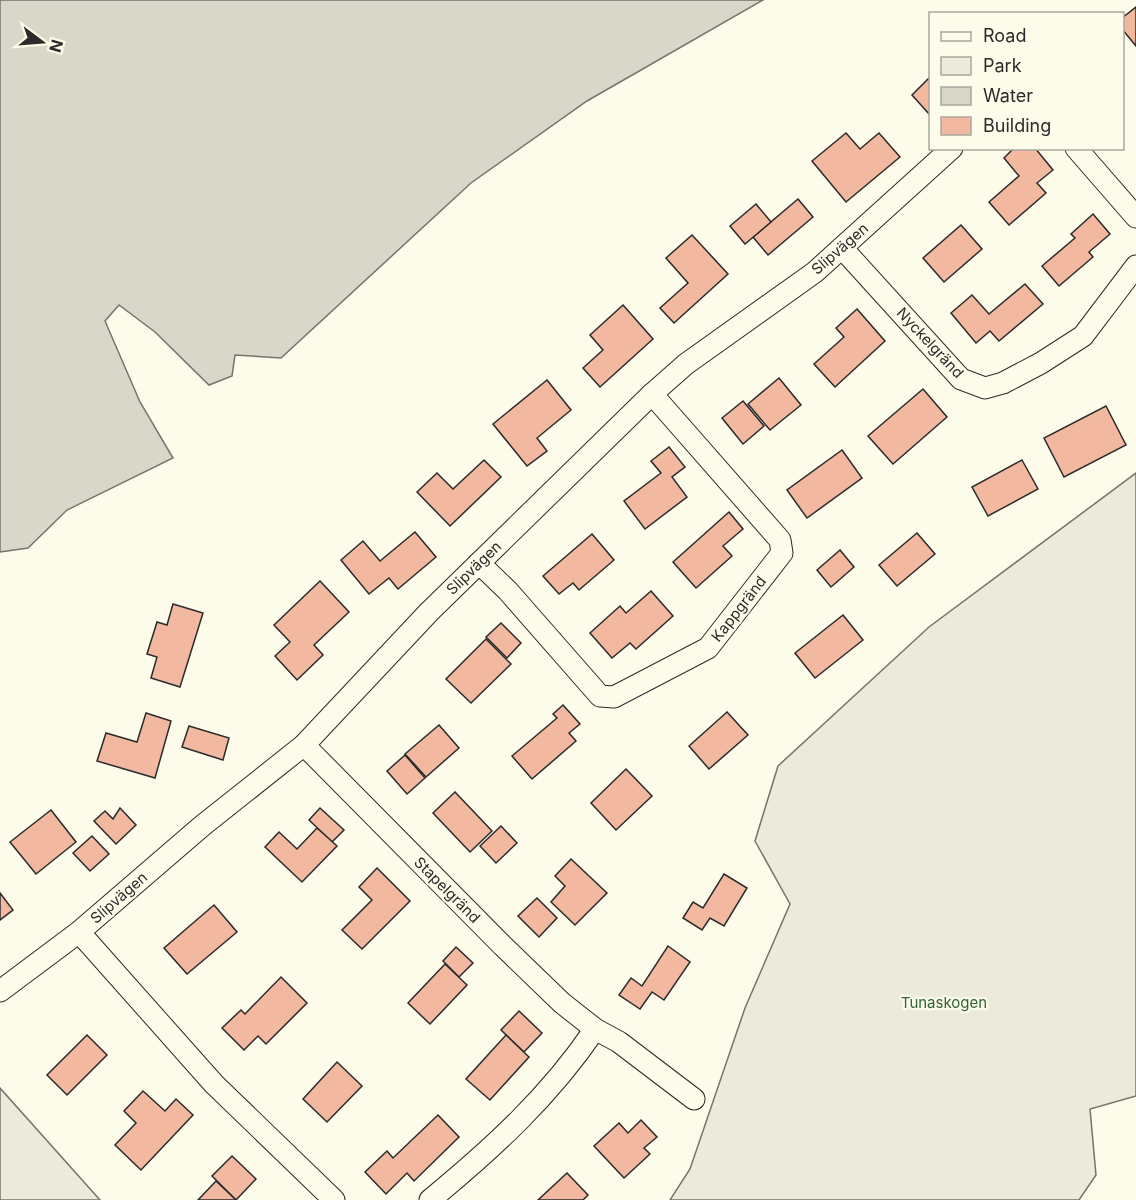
<svg xmlns="http://www.w3.org/2000/svg" width="1136" height="1200" viewBox="0 0 1136 1200" font-family="Inter,sans-serif">
<style>
.green{fill:#ecebdb;stroke:#74746e;stroke-width:1.5}
.water{fill:#d8d7c9;stroke:#74746e;stroke-width:1.5}
.building{fill:#f2b8a0;stroke:#2b2b2b;stroke-width:1.5}
.lines{fill:none;stroke-linecap:round;stroke-linejoin:round}
.minor-casing{stroke:#2b2b2b;stroke-width:23}
.minor{stroke:#fdfbea;stroke-width:21}
.labels{text-anchor:middle;stroke-width:4.5;stroke-linejoin:round;paint-order:stroke}
.street-label{font-size:15px;fill:#2b2b2b;stroke:#fdfbea}
.park-label{font-size:15px;fill:#34623c;stroke:#fdfbea}
</style>
<rect width="100%" height="100%" fill="#fdfbea"/>
<g class="green">
<path d="M1136 473V1096L1090 1109 1096 1175 1079 1200H670L690 1169 745 1008 790 904 755 841 778 766 929 627Z"/>
<path d="M0 1088 100 1200H0Z"/>
</g>
<path class="water" d="M0 0H763L587 101 471 183 281 358 235 355 232 376 209 385 155 332 119 305 105 321 140 402 173 458 67 510 28 548 0 552Z"/>
<g class="building">
<path d="M1136 7V46L1122 29V18Z"/>
<path d="M930 77V115L912 95Z"/>
<path d="M846 133 860 149 879 133 900 157 846 202 812 161Z"/>
<path d="M1014 148H1035L1053 170 1037 183 1046 193 1009 225 989 202 1019 176 1004 158Z"/>
<path d="M798 199 813 217 768 255 753 237Z"/>
<path d="M756 204 771 222 745 244 730 226Z"/>
<path d="M1093 214 1110 234 1089 252 1093 257 1059 286 1042 266 1075 238 1071 234Z"/>
<path d="M961 225 982 249 944 282 923 258Z"/>
<path d="M692 235 728 274 674 323 660 308 688 283 666 258Z"/>
<path d="M1025 284 1043 304 999 341 990 331 976 343 951 313 972 295 989 314Z"/>
<path d="M623 305 653 339 600 387 583 368 603 350 590 335Z"/>
<path d="M857 309 885 341 835 387 814 364 844 337 836 328Z"/>
<path d="M779 378 801 405 770 430 748 404Z"/>
<path d="M547 380 571 410 537 438 547 451 527 466 493 424Z"/>
<path d="M923 389 947 417 893 464 868 436Z"/>
<path d="M743 401 764 426 743 444 722 418Z"/>
<path d="M1106 406 1126 445 1064 477 1044 438Z"/>
<path d="M669 447 685 467 672 477 687 497 645 529 624 501 661 473 651 461Z"/>
<path d="M842 450 862 478 807 518 787 490Z"/>
<path d="M484 460 501 477 450 526 417 492 437 473 453 489Z"/>
<path d="M1022 460 1038 489 988 516 972 487Z"/>
<path d="M729 512 743 529 723 546 732 556 696 588 673 562Z"/>
<path d="M415 532 436 557 398 589 389 578 369 594 341 560 363 541 380 561Z"/>
<path d="M917 533 935 554 897 586 879 565Z"/>
<path d="M592 534 614 560 579 590 573 583 559 594 543 576Z"/>
<path d="M840 550 854 567 831 587 817 570Z"/>
<path d="M320 581 349 612 314 645 323 655 297 680 275 656 290 642 274 625Z"/>
<path d="M651 591 673 616 636 649 630 643 612 658 590 633 620 606 626 613Z"/>
<path d="M173 604 203 613 180 687 151 678 157 657 147 654 157 622 167 625Z"/>
<path d="M843 615 863 640 815 678 795 653Z"/>
<path d="M501 623 521 643 507 658 486 637Z"/>
<path d="M486 639 511 664 471 703 446 679Z"/>
<path d="M563 705 580 724 569 733 576 741 532 779 512 756 557 718 553 714Z"/>
<path d="M727 712 748 735 709 769 689 746Z"/>
<path d="M146 713 171 721 155 778 97 761 106 733 137 742Z"/>
<path d="M439 725 459 748 426 777 405 754Z"/>
<path d="M189 726 229 738 223 760 182 747Z"/>
<path d="M405 755 425 778 407 794 387 771Z"/>
<path d="M626 769 652 796 616 830 591 803Z"/>
<path d="M455 792 492 831 470 852 433 813Z"/>
<path d="M120 808 136 825 116 844 94 821 105 811 113 819Z"/>
<path d="M320 808 344 830 332 842 309 820Z"/>
<path d="M51 810 76 842 36 874 10 842Z"/>
<path d="M501 826 517 843 496 863 480 846Z"/>
<path d="M317 828 337 846 302 882 265 847 279 832 297 849Z"/>
<path d="M92 836 109 854 90 871 73 853Z"/>
<path d="M571 859 607 893 575 925 551 902 565 886 555 876Z"/>
<path d="M377 868 410 901 362 949 342 930 372 900 359 887Z"/>
<path d="M724 874 747 888 724 926 710 918 702 930 683 918 693 902 703 908Z"/>
<path d="M0 893 13 910 0 920Z"/>
<path d="M537 898 557 918 539 937 518 916Z"/>
<path d="M214 905 237 932 187 974 164 948Z"/>
<path d="M668 946 690 962 664 1000 652 992 640 1009 619 995 631 978 642 986Z"/>
<path d="M456 947 473 963 459 977 443 961Z"/>
<path d="M445 964 467 985 430 1024 408 1003Z"/>
<path d="M281 977 307 1003 266 1044 258 1036 244 1050 222 1028 241 1010 245 1014Z"/>
<path d="M519 1011 542 1033 524 1052 501 1030Z"/>
<path d="M87 1035 107 1055 67 1095 47 1075Z"/>
<path d="M506 1035 529 1057 490 1100 466 1079Z"/>
<path d="M337 1062 362 1086 327 1122 303 1099Z"/>
<path d="M143 1091 165 1111 176 1099 193 1115 141 1170 115 1145 136 1123 124 1111Z"/>
<path d="M438 1115 459 1137 414 1181 407 1173 386 1194 365 1172 387 1151 393 1158Z"/>
<path d="M641 1120 657 1137 644 1148 650 1154 624 1178 594 1146 619 1123 628 1133Z"/>
<path d="M232 1156 256 1179 236 1200 212 1176Z"/>
<path d="M567 1173 588 1195 583 1200H538Z"/>
<path d="M216 1181 236 1200H198Z"/>
</g>
<g class="lines">
<defs>
<g id="minor">
<path d="M1076 148 1136 217"/>
<path d="M842 248 961 379 985 388 1003 383 1041 363 1083 336 1136 266"/>
<path d="M479 563 508 591 600 696 614 697 708 648 782 553 780 540 652 394"/>
<path d="M304 745 503 946 562 1003 595 1029C550 1096 492 1149 430 1200"/>
<path d="M79 932 214 1084 334 1200"/>
<path d="M0 991 79 932 202 826 304 745 429 612 652 394 686 364 815 272 952 148"/>
<path d="M595 1029 619 1042 694 1099"/>
</g>
</defs>
<use href="#minor" class="minor-casing"/>
<use href="#minor" class="minor"/>
</g>
<g class="labels">
<g class="street-label">
<text transform="translate(840 249) rotate(-41)" y="5">Slipvägen</text>
<text transform="translate(930 343) rotate(47)" y="5">Nyckelgränd</text>
<text transform="translate(474 568) rotate(-44)" y="5">Slipvägen</text>
<text transform="translate(739 609) rotate(-52)" y="5">Kappgränd</text>
<text transform="translate(447 890) rotate(45)" y="5">Stapelgränd</text>
<text transform="translate(119 898) rotate(-41)" y="5">Slipvägen</text>
</g>
<g class="park-label">
<text x="944" y="1008">Tunaskogen</text>
</g>
</g>
<rect x="929" y="12" width="195" height="138" fill="#fdfbea" stroke="#a9a89e" stroke-width="1.5"/>
<rect x="941" y="32" width="30" height="9" fill="#fdfbea" stroke="#a9a89e" stroke-width="1.5"/>
<text x="983" y="42" font-size="18" fill="#2b2b2b">Road</text>
<rect x="941" y="57" width="30" height="18" fill="#ecebdb" stroke="#a9a89e" stroke-width="1.5"/>
<text x="983" y="72" font-size="18" fill="#2b2b2b">Park</text>
<rect x="941" y="87" width="30" height="18" fill="#d8d7c9" stroke="#a9a89e" stroke-width="1.5"/>
<text x="983" y="102" font-size="18" fill="#2b2b2b">Water</text>
<rect x="941" y="117" width="30" height="18" fill="#f2b8a0" stroke="#a9a89e" stroke-width="1.5"/>
<text x="983" y="132" font-size="18" fill="#2b2b2b">Building</text>
<g transform="translate(42 42) rotate(106)" stroke="#fdfbea" stroke-width="4.5" paint-order="stroke">
<path d="M0-4.5L10 22L0 15L-10 22Z" fill="#2b2b2b"/>
<text y="-9" font-size="16" font-weight="bold" text-anchor="middle" fill="#2b2b2b">N</text>
</g>
</svg>
